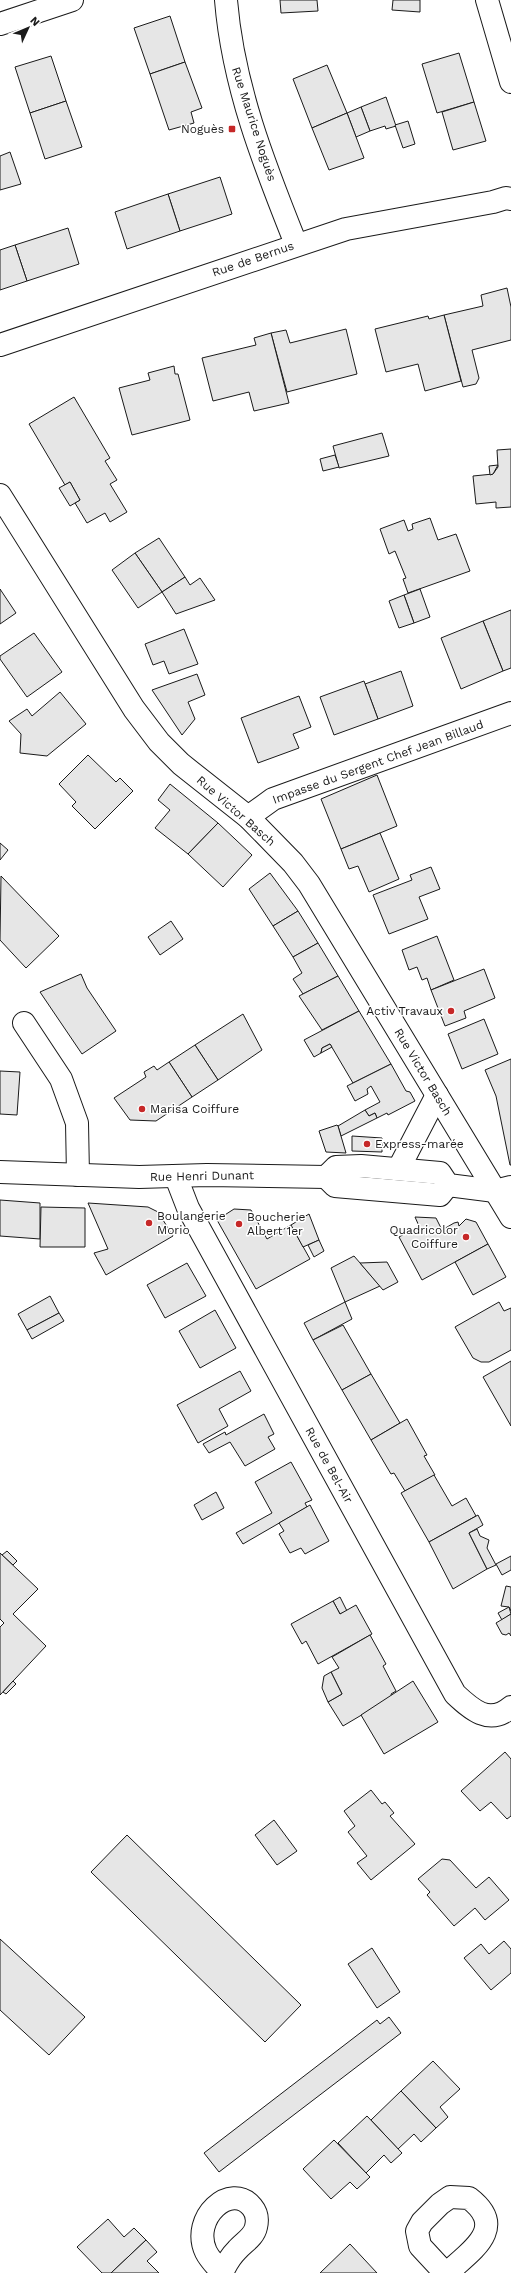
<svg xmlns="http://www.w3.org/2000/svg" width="511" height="2273" viewBox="0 0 511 2273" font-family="'Work Sans',sans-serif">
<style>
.building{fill:#e6e6e6;stroke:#1a1a1a}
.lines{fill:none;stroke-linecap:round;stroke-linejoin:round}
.minor-casing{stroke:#1a1a1a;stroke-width:24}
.minor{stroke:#fff;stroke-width:22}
.poi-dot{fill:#c62828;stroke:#fff;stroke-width:1.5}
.labels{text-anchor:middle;stroke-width:3;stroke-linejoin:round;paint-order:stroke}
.street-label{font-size:12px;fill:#1a1a1a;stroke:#fff}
.poi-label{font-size:12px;fill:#1a1a1a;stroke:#fff;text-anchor:start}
</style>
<rect width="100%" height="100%" fill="#fff"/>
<g class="building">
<path d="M280 0H317L318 11 281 13Z"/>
<path d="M393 0H420V12L392 10Z"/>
<path d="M170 16 185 62 150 74 134 28Z"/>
<path d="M459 53 474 102 437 113 422 64Z"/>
<path d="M51 56 66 101 30 113 15 67Z"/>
<path d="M185 62 202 108 191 112 194 123 169 130 150 74Z"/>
<path d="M327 65 347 113 312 128 293 79Z"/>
<path d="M386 97 396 126 386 129 385 126 370 131 361 107Z"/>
<path d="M66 101 82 147 45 159 30 113Z"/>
<path d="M474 102 486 141 453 150 442 112Z"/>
<path d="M361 107 370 131 356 137 347 113Z"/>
<path d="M347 113 364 158 329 170 312 128Z"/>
<path d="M408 121 415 144 403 148 395 125Z"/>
<path d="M10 152 21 184 0 190V156Z"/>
<path d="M220 177 232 214 180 231 168 194Z"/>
<path d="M168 194 180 231 127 249 115 212Z"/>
<path d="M68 228 79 264 27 281 15 245Z"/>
<path d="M15 245 27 281 0 290V250Z"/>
<path d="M507 288 511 307V340L472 350 479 378 476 384 463 387 444 315 483 306 481 295Z"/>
<path d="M444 315 461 381 425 391 418 364 386 372 375 329 428 316 429 319Z"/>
<path d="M346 329 357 374 287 392 271 333 286 330 290 343Z"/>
<path d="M271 333 289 403 254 411 249 392 213 401 202 358 256 345 254 338Z"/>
<path d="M174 366 175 374H178L190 420 132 435 119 388 150 380 148 373Z"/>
<path d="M74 397 110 458 105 461 117 480 110 484 127 512 110 522 105 513 87 523 75 503 80 500 70 482 65 485 29 424Z"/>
<path d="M382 433 389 456 339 468 333 446Z"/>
<path d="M511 449V507L496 508V502L476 504 473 476 493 474 498 467 497 450Z"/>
<path d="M335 455 339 467 323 471 320 459Z"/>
<path d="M498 465 493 474 490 475 489 466Z"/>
<path d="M70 482 80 500 70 506 59 488Z"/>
<path d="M430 518 438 540 456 534 470 571 408 593 403 579 406 578 395 551 389 554 380 529 404 520 408 531 413 529 412 524Z"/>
<path d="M159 538 185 577 162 592 135 553Z"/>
<path d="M135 553 162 592 138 608 112 570Z"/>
<path d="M185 577 190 585 200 578 215 600 176 614 162 592Z"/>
<path d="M0 589 16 613 0 624Z"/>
<path d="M420 589 430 617 414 623 404 595Z"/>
<path d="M404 595 414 623 399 628 389 601Z"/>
<path d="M511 610V668L503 671 483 621Z"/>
<path d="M483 621 503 671 461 689 441 638Z"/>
<path d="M184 629 198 664 169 674 164 661 153 665 145 644Z"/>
<path d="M34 633 62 672 27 697 0 659V656Z"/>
<path d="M401 671 413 706 378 719 365 684Z"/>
<path d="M197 674 205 695 188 702 195 719 182 735 152 690Z"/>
<path d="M364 681 378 719 334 735 320 697Z"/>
<path d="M60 692 86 724 47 756 20 753 21 734 9 721 27 709 32 716Z"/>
<path d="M299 696 311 727 293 734 299 748 258 763 241 718Z"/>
<path d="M88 755 116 782 120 778 133 791 95 829 72 806 76 802 59 784Z"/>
<path d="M377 775 397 826 341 849 321 799Z"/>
<path d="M170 784 218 823 188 854 155 828 170 810 158 800Z"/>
<path d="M218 823 252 855 223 887 188 854Z"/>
<path d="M380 833 399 879 369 892 358 866 349 869 341 849Z"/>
<path d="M0 843 8 850 0 860Z"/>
<path d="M431 867 440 889 419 897 428 919 389 934 373 895 412 880 410 875Z"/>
<path d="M270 873 298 911 273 926 249 889Z"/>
<path d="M1 876 59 936 26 968 0 940Z"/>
<path d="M298 911 318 943 293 957 273 926Z"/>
<path d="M171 921 183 939 160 955 148 937Z"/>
<path d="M437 936 454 980 431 990 427 978 422 980 417 967 409 970 402 950Z"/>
<path d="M318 943 338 976 303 994 293 979 302 973 293 957Z"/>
<path d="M484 969 495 998 464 1011 466 1018 445 1026 431 990Z"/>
<path d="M81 974 87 988 116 1031 82 1054 40 992Z"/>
<path d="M338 976 359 1011 322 1030 299 996Z"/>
<path d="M359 1011 391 1064 353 1083 330 1044 322 1048 321 1053 314 1057 304 1040Z"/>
<path d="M243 1014 262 1050 218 1080 195 1045Z"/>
<path d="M484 1019 498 1054 462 1069 448 1034Z"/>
<path d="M330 1044 332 1047 321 1053 322 1048Z"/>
<path d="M195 1045 218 1080 192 1097 169 1062Z"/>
<path d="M511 1059V1165H510L496 1096 485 1070Z"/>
<path d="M169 1062 192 1097 156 1121 130 1120 114 1098 146 1077 144 1072 154 1066 157 1070Z"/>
<path d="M391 1064 406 1091 410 1092 415 1101 388 1115 387 1113 377 1118 375 1113 369 1116 365 1110 380 1102 371 1086 367 1089 368 1094 355 1101 347 1086Z"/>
<path d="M0 1071 20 1072 17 1115 0 1114Z"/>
<path d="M365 1110 369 1116 375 1113 377 1118 341 1136 338 1126Z"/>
<path d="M337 1125 338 1126 346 1153 326 1152 319 1131Z"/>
<path d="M352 1136 382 1138V1152L352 1151Z"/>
<path d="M0 1200 40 1203V1239L0 1236Z"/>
<path d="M88 1203 148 1207 158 1212 173 1236 106 1275 94 1253 108 1249Z"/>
<path d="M41 1207 85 1208V1247H40Z"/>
<path d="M234 1209 251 1210 267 1239 291 1225 310 1259 256 1289 217 1220Z"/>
<path d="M309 1214 319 1240 303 1247 291 1225Z"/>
<path d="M415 1217 436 1218 442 1230 454 1223 458 1222 459 1226 466 1219 476 1222 488 1244 422 1280 399 1237 419 1226Z"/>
<path d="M319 1240 324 1251 314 1257 308 1245Z"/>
<path d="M488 1244 506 1277 473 1295 455 1262Z"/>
<path d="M354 1256 380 1286 345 1302 331 1268Z"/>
<path d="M387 1262 398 1282 383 1290 360 1263Z"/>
<path d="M187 1263 206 1296 165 1318 147 1285Z"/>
<path d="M50 1296 59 1313 27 1330 18 1314Z"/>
<path d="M345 1302 352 1319 313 1340 304 1323Z"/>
<path d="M499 1302 504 1311 511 1308V1350L489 1362H481L473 1358 455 1327Z"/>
<path d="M215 1310 236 1348 200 1368 179 1331Z"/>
<path d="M59 1313 64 1321 32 1339 27 1330Z"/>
<path d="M343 1325 371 1374 342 1390 313 1340Z"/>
<path d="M511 1361V1426L483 1377Z"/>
<path d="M240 1371 251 1391 219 1409 228 1426 198 1443 177 1405Z"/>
<path d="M371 1374 400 1423 371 1440 342 1390Z"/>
<path d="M264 1414 274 1434 268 1437 275 1449 245 1466 230 1442 209 1453 203 1444 225 1432 226 1435Z"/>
<path d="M407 1419 427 1455 424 1456 435 1475 405 1491 394 1473 391 1474 371 1440Z"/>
<path d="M291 1462 312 1500 305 1503 307 1507 243 1544 236 1533 272 1513 255 1482Z"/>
<path d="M434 1475 452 1506 466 1498 476 1516 429 1542 401 1493Z"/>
<path d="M216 1492 224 1508 202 1520 194 1505Z"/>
<path d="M310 1505 329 1541 305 1554 301 1548 290 1553 279 1534 284 1531 279 1523Z"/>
<path d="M478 1515 483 1525 469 1533 487 1569 453 1589 429 1542Z"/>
<path d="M477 1529 480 1536 489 1540 487 1548 496 1565 487 1569 469 1533Z"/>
<path d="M7 1551 17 1561 13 1565 2 1555Z"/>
<path d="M0 1553 38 1589 13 1614 46 1646 0 1695V1627L4 1623 0 1619Z"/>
<path d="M511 1556V1570L502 1575 496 1564Z"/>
<path d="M506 1586 511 1587V1611L509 1607 501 1606Z"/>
<path d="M340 1597 347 1611 340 1614 333 1601Z"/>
<path d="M333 1601 340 1614 356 1605 372 1634 318 1664 306 1641 302 1644 291 1624Z"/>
<path d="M509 1607 511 1614 502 1620 498 1613Z"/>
<path d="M511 1614V1636L509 1633 506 1635 502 1634 496 1623Z"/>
<path d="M370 1635 386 1664 383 1666 396 1691 391 1694 392 1697 343 1726 328 1702 342 1694 331 1672 339 1668 332 1657Z"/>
<path d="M331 1672 342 1694 328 1702 322 1688 324 1676Z"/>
<path d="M13 1681 16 1684 6 1694 3 1692Z"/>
<path d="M413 1681 438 1722 384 1754 361 1715Z"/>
<path d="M505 1752 511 1759V1816L507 1819 491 1802 480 1811 461 1791Z"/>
<path d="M371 1790 382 1804 385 1802 394 1813 390 1816 415 1844 371 1880 357 1863 367 1856 348 1832 355 1826 344 1811Z"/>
<path d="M274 1820 297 1851 277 1865 255 1835Z"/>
<path d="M127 1835 301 2005 265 2042 91 1872Z"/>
<path d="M442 1859 450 1860 476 1888 489 1877 509 1900 485 1920 475 1908 454 1926 427 1895 430 1892 418 1879Z"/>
<path d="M0 1939 85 2017 49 2055 0 2010Z"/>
<path d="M504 1941 511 1949V1973L491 1990 464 1958 481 1944 489 1954Z"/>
<path d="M372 1948 400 1992 377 2008 348 1964Z"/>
<path d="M389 2017 401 2033 219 2172 204 2153 377 2020 380 2024Z"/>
<path d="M433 2061 460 2089 440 2107 448 2117 436 2128 401 2091Z"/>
<path d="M401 2091 436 2128 421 2142 414 2134 398 2149 371 2120Z"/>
<path d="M367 2116 402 2153 391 2163 384 2155 366 2173 338 2143Z"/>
<path d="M334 2140 370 2177 357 2189 350 2182 331 2199 303 2169Z"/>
<path d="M108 2219 124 2237 134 2228 146 2240 111 2273H102L77 2247Z"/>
<path d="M146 2240 157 2252 147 2261 159 2273H111Z"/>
<path d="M350 2244 377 2273H320Z"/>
</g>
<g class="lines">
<defs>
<g id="minor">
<path d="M226 0C233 86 264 164 296 244"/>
<path d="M487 0 511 82"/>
<path d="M0 24 72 0"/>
<path d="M0 345 346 229 493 202 506 198 511 199"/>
<path d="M0 495 134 709 159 742 181 764 248 817 293 863 309 884 511 1217"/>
<path d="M248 817 273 799 511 713"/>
<path d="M24 1023 61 1079 77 1123 78 1175"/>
<path d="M399 1168 437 1095"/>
<path d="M0 1172 139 1177 207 1175 326 1177 336 1167 361 1166 440 1173 448 1185 495 1191 511 1187"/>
<path d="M176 1177 188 1208 455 1694C471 1709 489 1726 511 1707"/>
<path d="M326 1177 335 1186 440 1195 448 1185"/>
<path d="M222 2273C226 2264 231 2256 237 2250 244 2242 254 2237 256 2227 258 2219 257 2213 252 2207 231 2181 190 2218 206 2252 210 2260 216 2266 223 2273"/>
<path d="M445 2273 420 2246 417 2231 422 2222 440 2204 450 2197 469 2198C508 2228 472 2250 447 2273"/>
</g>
</defs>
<use href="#minor" class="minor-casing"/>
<use href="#minor" class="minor"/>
</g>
<g class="poi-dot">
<rect x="228" y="125" width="8" height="8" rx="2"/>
<circle cx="451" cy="1011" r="4"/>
<circle cx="142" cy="1109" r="4"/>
<circle cx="367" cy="1144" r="4"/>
<circle cx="149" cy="1223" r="4"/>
<circle cx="239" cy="1224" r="4"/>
<circle cx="466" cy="1237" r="4"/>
</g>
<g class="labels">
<g class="street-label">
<text transform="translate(254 124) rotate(72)" y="4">Rue Maurice Noguès</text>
<text transform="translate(253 259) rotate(-19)" y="4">Rue de Bernus</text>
<text transform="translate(378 762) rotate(-20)" y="4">Impasse du Sergent Chef Jean Billaud</text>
<text transform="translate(236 811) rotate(41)" y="4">Rue Victor Basch</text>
<text transform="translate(423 1072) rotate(59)" y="4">Rue Victor Basch</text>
<text transform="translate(202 1176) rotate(-1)" y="4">Rue Henri Dunant</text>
<text transform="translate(329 1465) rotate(61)" y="4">Rue de Bel-Air</text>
</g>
<g class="poi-label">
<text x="224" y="133" text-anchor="end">Noguès</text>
<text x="443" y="1015" text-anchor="end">Activ Travaux</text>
<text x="150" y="1113">Marisa Coiffure</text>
<text x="375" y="1148">Express-marée</text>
<text x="157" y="1220">Boulangerie<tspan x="157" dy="14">Morio</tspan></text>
<text x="247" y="1221">Boucherie<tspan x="247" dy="14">Albert 1er</tspan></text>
<text x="458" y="1234" text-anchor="end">Quadricolor<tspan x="458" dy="14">Coiffure</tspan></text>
</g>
</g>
<g transform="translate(28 28) rotate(46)" stroke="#ffffff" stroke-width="3" paint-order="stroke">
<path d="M0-3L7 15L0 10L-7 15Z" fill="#1a1a1a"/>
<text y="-6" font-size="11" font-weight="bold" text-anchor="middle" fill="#1a1a1a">N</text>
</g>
</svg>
